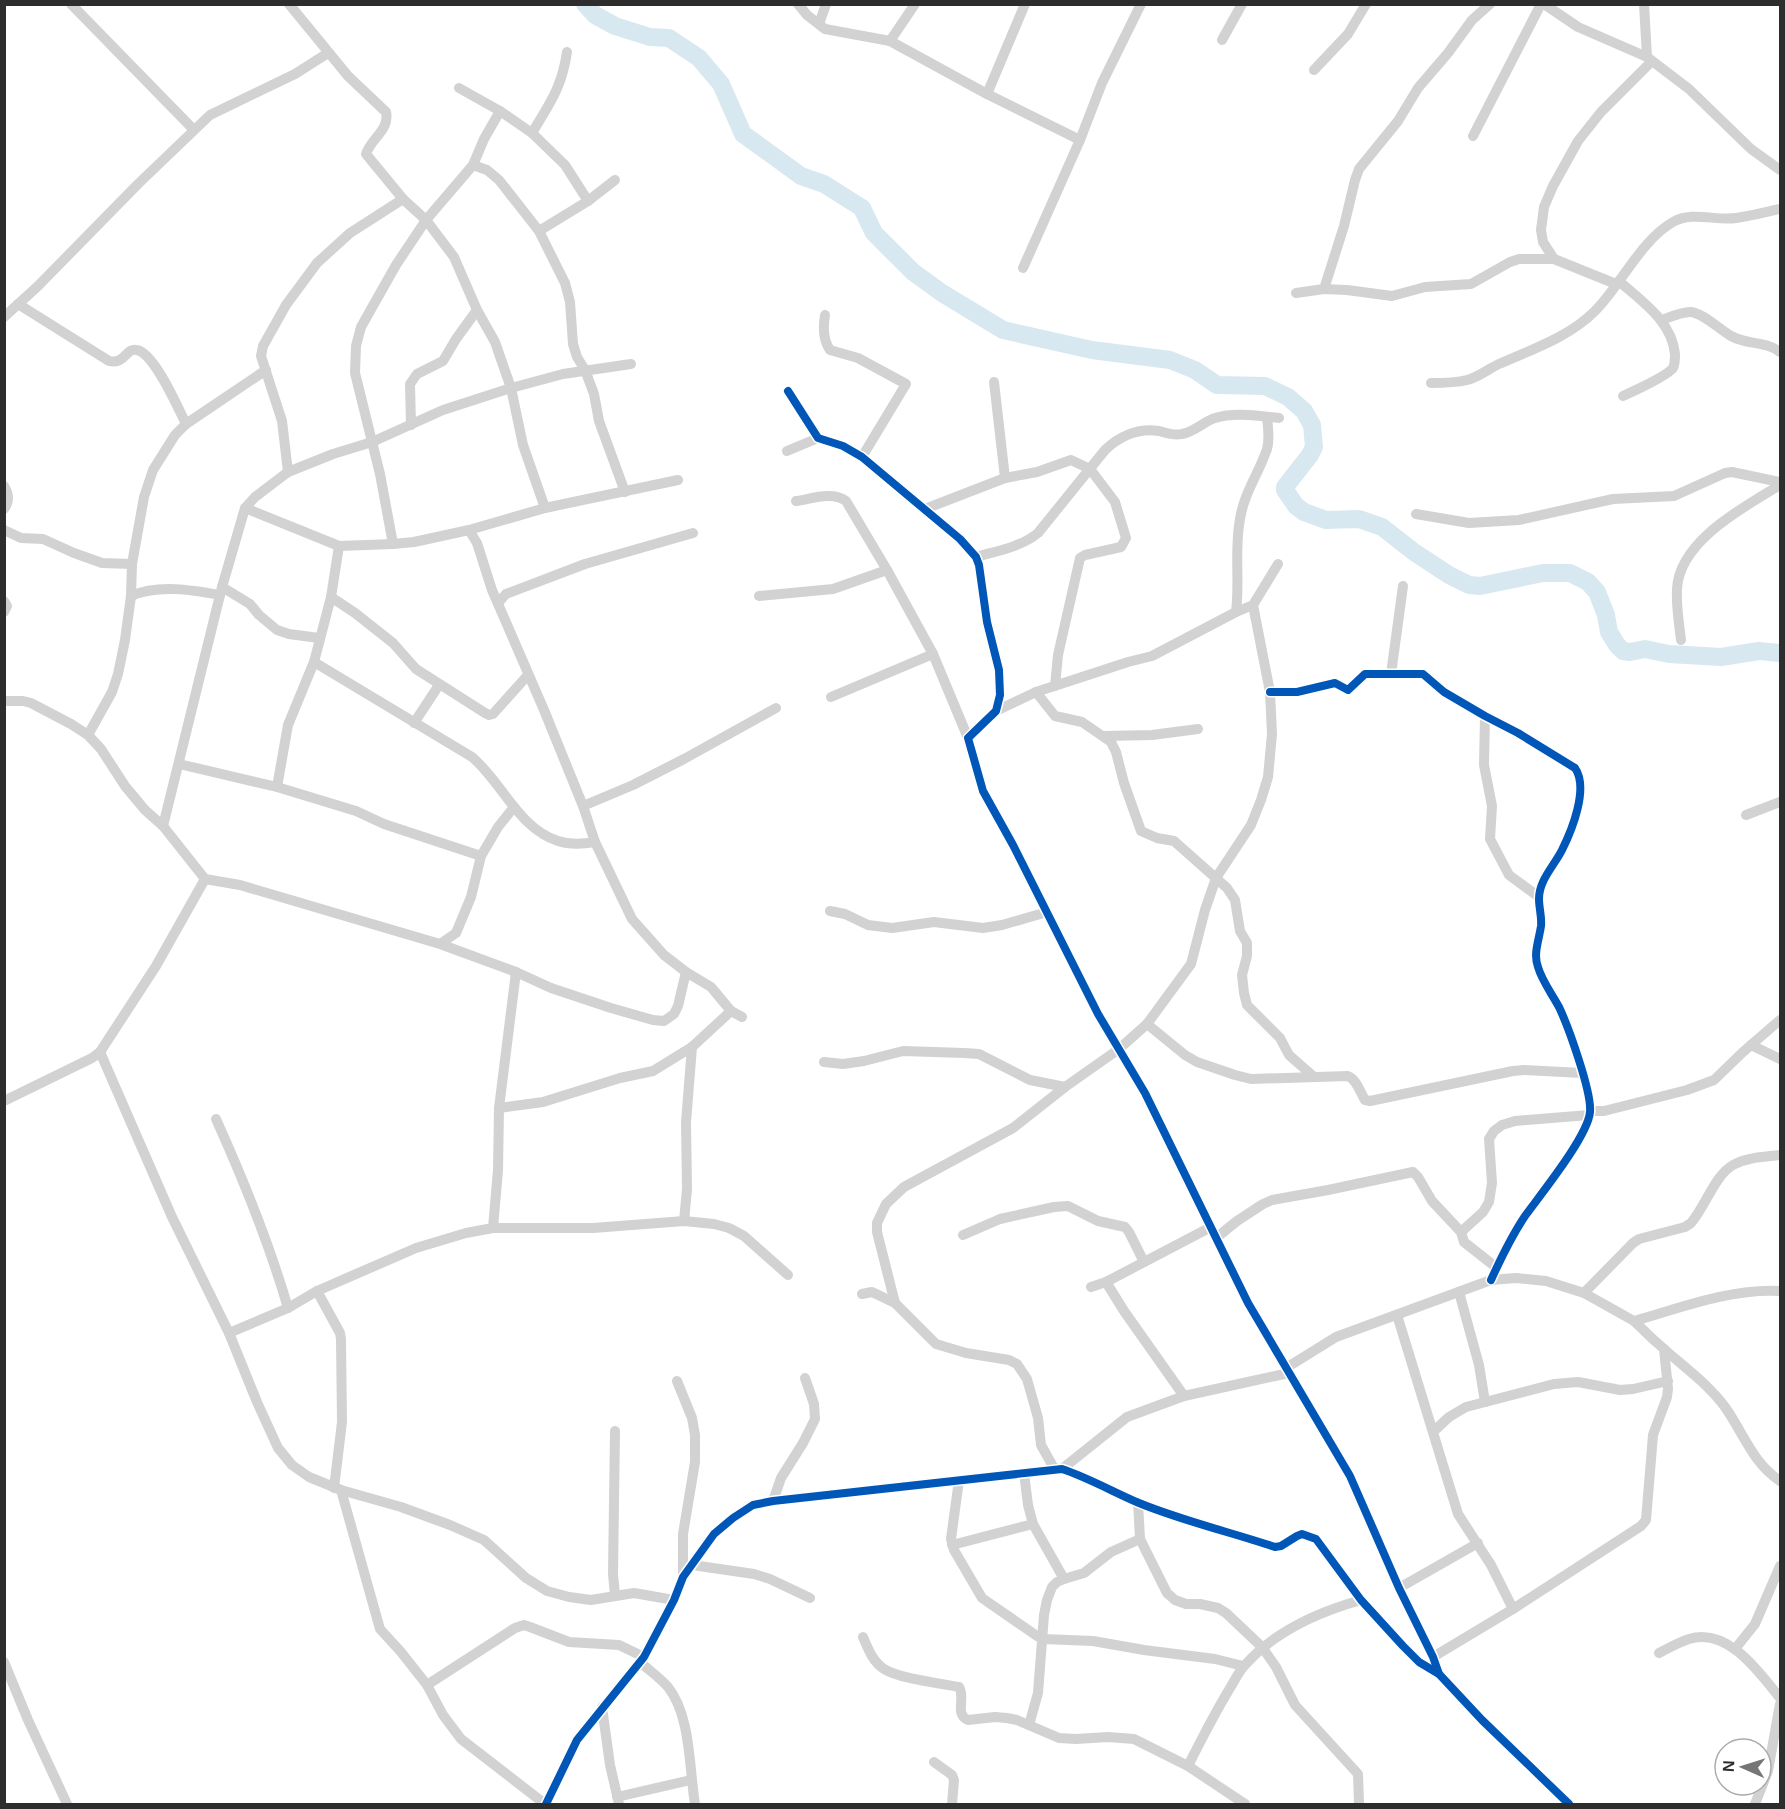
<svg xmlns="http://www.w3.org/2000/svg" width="1785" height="1809" viewBox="0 0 1785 1809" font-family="Helvetica,sans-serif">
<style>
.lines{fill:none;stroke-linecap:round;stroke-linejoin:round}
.river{stroke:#d8e8f0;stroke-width:18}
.street{stroke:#d2d2d2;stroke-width:10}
.cycleway-casing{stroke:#fff;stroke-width:11}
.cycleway{stroke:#0057b8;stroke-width:8}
</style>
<rect width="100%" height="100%" fill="#fff"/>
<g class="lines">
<path class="river" d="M585 4 595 15 615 26 650 37 669 38 699 58 721 84 743 134 801 176 824 184 862 208 874 233 913 272 942 293 1003 330 1092 350 1170 360 1195 370 1217 385 1265 386 1288 397 1304 411 1312 425 1314 447 1310 455 1285 487V490L1296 506 1304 512 1326 520 1359 519 1382 527 1414 552 1449 575 1469 585 1480 586 1543 573H1570L1588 582 1597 592 1606 615 1609 632 1617 645 1623 651 1630 652 1645 649 1669 654 1721 657 1759 651 1780 653"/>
<g class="street">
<path d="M71 4 194 130"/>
<path d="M289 4 348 76 386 112C390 130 371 138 366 154L403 199 426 220 454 257 477 310 495 342 511 388 523 445 545 508"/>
<path d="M798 4 807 15 825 29 890 41 987 94 1080 140"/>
<path d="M1544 4 1578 27 1647 57 1689 89 1751 149 1780 170"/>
<path d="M1644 4 1647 57"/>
<path d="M819 24 826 4"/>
<path d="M1222 40 1242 4"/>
<path d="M890 41 915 4"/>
<path d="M1314 70 1348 34 1366 4"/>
<path d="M459 88 500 111 532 133 565 165 588 201"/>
<path d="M987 94 1025 4"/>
<path d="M532 133C550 103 562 87 567 52"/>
<path d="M1473 136 1541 4"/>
<path d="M473 165 487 170 499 180 539 231 565 283 570 302 573 344 577 357 585 370 594 394 599 421 625 492"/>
<path d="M539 231 588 201 615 180"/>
<path d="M1554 259 1543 242 1541 230 1544 207 1553 186 1578 141 1601 112 1652 61"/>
<path d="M1023 268 1080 140 1102 83 1141 4"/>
<path d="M1619 281C1642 302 1672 321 1675 354 1675 358 1675 364 1673 368 1667 376 1634 391 1623 396"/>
<path d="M1324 289 1344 226 1355 180 1359 169 1398 121 1418 88 1448 53 1472 20 1490 4"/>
<path d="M1296 293 1324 289 1347 290 1392 296 1425 287 1471 284 1510 262 1519 259H1554L1616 284"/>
<path d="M18 304 109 361C125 365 126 347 137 350 155 354 178 408 186 424"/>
<path d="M825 315C823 327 823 340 830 350L858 358 906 384 862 457"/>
<path d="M4 317 38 286 138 184 210 115 295 74 328 53"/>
<path d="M1662 320C1670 317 1681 312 1690 312 1702 312 1720 330 1731 336 1747 345 1766 341 1780 352"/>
<path d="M994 382 1005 478"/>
<path d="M1431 383C1443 383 1455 383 1467 380 1479 377 1488 369 1499 364 1533 349 1569 337 1595 311 1621 285 1641 240 1673 222 1692 211 1715 221 1736 218 1751 216 1766 212 1780 209"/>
<path d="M788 391 818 438 843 446 862 457 960 539 976 557 979 565 987 622 999 670 1000 695 996 711 968 738 983 791 1013 845 1098 1014 1145 1093 1248 1303 1350 1476 1399 1588 1433 1657 1439 1674"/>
<path d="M411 425 410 384 417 374 443 361 456 339 477 310"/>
<path d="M787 451 818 438"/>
<path d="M288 472 282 421 261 356 263 346 286 305 317 263 350 233 403 199"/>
<path d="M4 486C9 494 10 501 4 509"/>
<path d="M796 501C811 499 832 491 846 501L887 570 933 654 968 738"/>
<path d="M245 508 339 546 393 544 414 542 469 530 545 508 678 480"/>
<path d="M925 509 1005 478 1037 472 1071 460 1090 469 1115 502 1126 538 1121 547 1085 555 1080 558 1058 655 1055 686"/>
<path d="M1416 514 1469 523 1519 520 1613 499 1674 496 1725 473 1732 472 1780 482"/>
<path d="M4 530 21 538 43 539 74 553 102 563 132 564"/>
<path d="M469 530 477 543 492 590 544 710 583 806 595 842 632 919 664 955 686 972 711 987 731 1011 742 1017"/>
<path d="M393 544 380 474 355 373 356 346 361 327 396 265 426 220 473 165 484 139 500 111"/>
<path d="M976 557C997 551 1021 547 1038 533L1105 450C1120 436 1138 428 1159 431 1166 433 1174 436 1182 434 1194 432 1203 422 1215 418 1235 412 1258 416 1279 418"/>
<path d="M222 587 250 604 259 615 277 630 289 634 319 638"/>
<path d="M131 596C158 584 192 590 220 595"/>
<path d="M759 596 833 589 887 570"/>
<path d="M331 597 355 613 393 643 416 669 485 713 489 715 493 714 528 675"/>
<path d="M4 601 7 606 4 612"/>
<path d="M498 603 506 594 585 564 693 533"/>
<path d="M1236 612 1253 605 1278 564"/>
<path d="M1681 640C1679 623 1676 606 1677 589 1679 541 1744 507 1780 485"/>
<path d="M314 662 472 757C502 782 518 828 558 841 570 845 583 844 595 842"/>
<path d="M1391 674 1403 586"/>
<path d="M1036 692 1055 716 1082 722 1111 742 1116 752 1124 783 1141 831 1157 838 1174 841 1227 888 1235 900 1240 931 1247 943V956L1242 975 1244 993 1247 1005 1280 1038 1289 1055 1314 1077"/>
<path d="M1270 692H1297L1335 683 1348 690 1365 674H1423L1444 692 1485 716 1518 733 1575 768C1589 788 1572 830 1562 850 1554 866 1539 880 1539 899 1539 908 1542 917 1541 926 1539 940 1533 954 1538 967 1542 981 1552 994 1559 1007 1568 1026 1592 1092 1590 1112 1588 1136 1541 1194 1525 1216 1511 1237 1501 1258 1491 1280"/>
<path d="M831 697 933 654"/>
<path d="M4 701H23L31 703 71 724 88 735 101 749 125 786 145 810 163 826 205 879 240 885 440 944 516 972 551 988 611 1008 653 1020 664 1021 674 1014 678 1006 686 972"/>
<path d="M996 711 1036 692 1128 662 1152 656 1236 612C1240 581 1234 550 1240 519 1244 493 1259 473 1267 449 1270 439 1268 427 1267 417"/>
<path d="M1485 716 1484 765 1492 806 1490 839 1509 875 1539 897"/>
<path d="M414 723 439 685"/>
<path d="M88 735 112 692 118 674 125 640 131 596 132 564 144 497 153 470 175 435 186 424 266 370"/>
<path d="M1104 736 1152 735 1198 729"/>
<path d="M179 764 277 787 356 811 384 824 481 856"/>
<path d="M277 787 288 725 314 662 331 597 339 546"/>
<path d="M583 806 633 785 684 759 776 708"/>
<path d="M1746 815 1780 802"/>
<path d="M163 826 222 587 245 508 255 497 288 472 333 454 372 442 443 410 511 388 563 374 631 364"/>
<path d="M830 911 845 914 868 925 892 928 934 922 983 928 1002 925 1047 912"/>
<path d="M440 944 456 933 471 897 481 856 498 827 514 807"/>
<path d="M1147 1024 1185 1055 1197 1062 1235 1075 1251 1079 1348 1076C1357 1080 1360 1092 1365 1100L1370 1101 1513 1071 1524 1070 1582 1073"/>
<path d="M1751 1045 1780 1059"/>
<path d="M100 1052 172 1217 229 1333 257 1402 278 1448 292 1465 309 1477 341 1490 401 1507 450 1525 484 1540 526 1578 547 1591 569 1597 591 1600 634 1593 674 1600"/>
<path d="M824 1062 843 1064 864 1061 903 1051 964 1053 979 1054 1030 1080 1065 1087"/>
<path d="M4 1101 92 1058 100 1052 156 966 205 879"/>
<path d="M499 1108 543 1102 620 1078 653 1071 692 1047 731 1011"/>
<path d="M1590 1111H1604L1687 1090 1714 1080 1743 1052 1780 1020"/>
<path d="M216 1119C244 1181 269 1243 288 1308"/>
<path d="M684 1221 687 1189 686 1122 692 1047"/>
<path d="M493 1228 498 1170 499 1108 516 972"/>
<path d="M1461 1232 1483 1212 1489 1202 1492 1183 1489 1139 1494 1131 1502 1125 1515 1121 1589 1115"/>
<path d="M963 1235 1000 1219 1054 1207 1068 1206 1098 1221 1125 1227 1129 1232 1144 1262"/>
<path d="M1216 1238 1237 1221 1263 1204 1272 1200 1328 1190 1413 1172 1418 1177 1432 1201 1461 1232 1464 1242 1497 1268"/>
<path d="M1106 1282 1124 1311 1184 1396"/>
<path d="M1091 1287 1106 1282 1211 1227"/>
<path d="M317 1291 340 1333 341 1339 342 1422 334 1488"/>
<path d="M1459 1292 1479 1365 1485 1402"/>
<path d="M1584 1293 1633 1243 1639 1239 1685 1227 1691 1223C1705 1207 1715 1175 1733 1165 1748 1157 1765 1157 1780 1155"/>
<path d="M862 1294 872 1292 895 1303 936 1344 966 1353 1009 1360 1017 1364 1027 1379 1038 1418 1041 1445 1055 1470"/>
<path d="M895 1303 877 1232V1223L886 1204 904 1187 1013 1128 1065 1087 1119 1049 1147 1024 1191 964 1205 910 1216 878 1251 825 1261 800 1268 777 1272 734 1270 692 1253 605"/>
<path d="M1397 1315 1458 1514 1491 1565 1513 1609"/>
<path d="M1634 1321C1646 1333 1659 1345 1672 1356 1691 1372 1710 1387 1725 1407 1744 1434 1752 1462 1780 1481"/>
<path d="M229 1333 288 1308 317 1291 416 1248 466 1233 493 1228H593L684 1221 714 1224 729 1228 744 1236 788 1275"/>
<path d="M1286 1368 1336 1337 1491 1280 1516 1278 1546 1281 1584 1293 1634 1321C1680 1308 1732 1288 1780 1291"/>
<path d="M677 1381 692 1418 695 1435V1462L683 1534V1577"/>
<path d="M1434 1431 1449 1417 1466 1407 1554 1384 1578 1382 1620 1390 1633 1389 1668 1381"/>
<path d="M1062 1469 1127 1417 1184 1396 1289 1373"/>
<path d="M1024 1473 1028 1505 1033 1524 1064 1579"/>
<path d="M959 1480 951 1539 954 1550 982 1598 1037 1636 1043 1639 1093 1641 1144 1650 1215 1659 1243 1666"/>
<path d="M341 1490 380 1629 401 1652 427 1685 443 1715 461 1739 545 1804"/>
<path d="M773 1501 781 1478 803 1443 815 1419 814 1404 805 1378"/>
<path d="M1138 1502 1140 1539 1167 1593 1175 1600 1186 1604H1200L1218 1608 1226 1613 1262 1647 1276 1667 1295 1705 1358 1774 1359 1804"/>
<path d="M952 1545 1033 1524"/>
<path d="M692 1565 754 1574 770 1579 810 1598"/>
<path d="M1399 1588 1478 1543"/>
<path d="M615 1595 613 1574 615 1431"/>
<path d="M863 1637C868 1649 873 1662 884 1669 900 1679 940 1683 959 1687 966 1698 954 1714 968 1720L995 1717 1007 1718 1017 1720 1059 1738 1076 1739 1108 1737 1134 1739 1188 1766 1245 1804"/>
<path d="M1735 1649 1755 1624 1780 1566"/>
<path d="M1659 1653C1669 1648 1679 1642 1689 1639 1728 1627 1759 1672 1780 1698"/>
<path d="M1433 1657 1513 1609 1641 1526 1646 1520 1653 1435 1667 1397 1668 1389 1664 1349"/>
<path d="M4 1662 28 1720 67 1804"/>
<path d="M640 1662C649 1670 660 1678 668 1687 691 1716 689 1768 695 1804"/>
<path d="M427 1685 515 1628 524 1625 530 1627 569 1642 619 1645 644 1657"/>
<path d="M602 1707 610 1765 619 1804"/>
<path d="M1029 1725 1038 1693 1044 1615 1047 1600 1052 1587 1057 1582 1064 1579 1084 1573 1111 1552 1140 1539"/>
<path d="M934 1762 952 1775 954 1780 952 1804"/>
<path d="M1188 1766C1201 1740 1215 1713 1230 1688 1235 1680 1239 1671 1245 1665 1275 1631 1318 1612 1361 1600"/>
<path d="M617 1797 691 1780"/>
<path d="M546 1804 577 1740 644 1657 674 1600 683 1577 714 1534 733 1518 753 1505 773 1501 1062 1469C1089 1478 1113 1492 1139 1503 1183 1521 1230 1532 1275 1547L1281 1546 1297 1536 1302 1534 1316 1539 1361 1600 1403 1646 1419 1662 1439 1674 1482 1720 1569 1804"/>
<path d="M1755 1804 1768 1771 1780 1704"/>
</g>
<defs>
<g id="cycleway">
<path d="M788 391 818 438 843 446 862 457 960 539 976 557 979 565 987 622 999 670 1000 695 996 711 968 738 983 791 1013 845 1098 1014 1145 1093 1248 1303 1350 1476 1399 1588 1433 1657 1439 1674"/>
<path d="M1270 692H1297L1335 683 1348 690 1365 674H1423L1444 692 1485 716 1518 733 1575 768C1589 788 1572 830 1562 850 1554 866 1539 880 1539 899 1539 908 1542 917 1541 926 1539 940 1533 954 1538 967 1542 981 1552 994 1559 1007 1568 1026 1592 1092 1590 1112 1588 1136 1541 1194 1525 1216 1511 1237 1501 1258 1491 1280"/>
<path d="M546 1804 577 1740 644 1657 674 1600 683 1577 714 1534 733 1518 753 1505 773 1501 1062 1469C1089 1478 1113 1492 1139 1503 1183 1521 1230 1532 1275 1547L1281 1546 1297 1536 1302 1534 1316 1539 1361 1600 1403 1646 1419 1662 1439 1674 1482 1720 1569 1804"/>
</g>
</defs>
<use href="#cycleway" class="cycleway-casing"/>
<use href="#cycleway" class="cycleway"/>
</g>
<rect width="1785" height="1809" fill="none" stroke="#2d2d2d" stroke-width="12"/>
<g transform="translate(1743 1767) rotate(273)"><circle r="28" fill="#ffffff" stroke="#ababab" stroke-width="1.5"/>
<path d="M0-4.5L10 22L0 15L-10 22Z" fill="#767676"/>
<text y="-9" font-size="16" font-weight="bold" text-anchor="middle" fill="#2d2d2d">N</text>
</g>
</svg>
